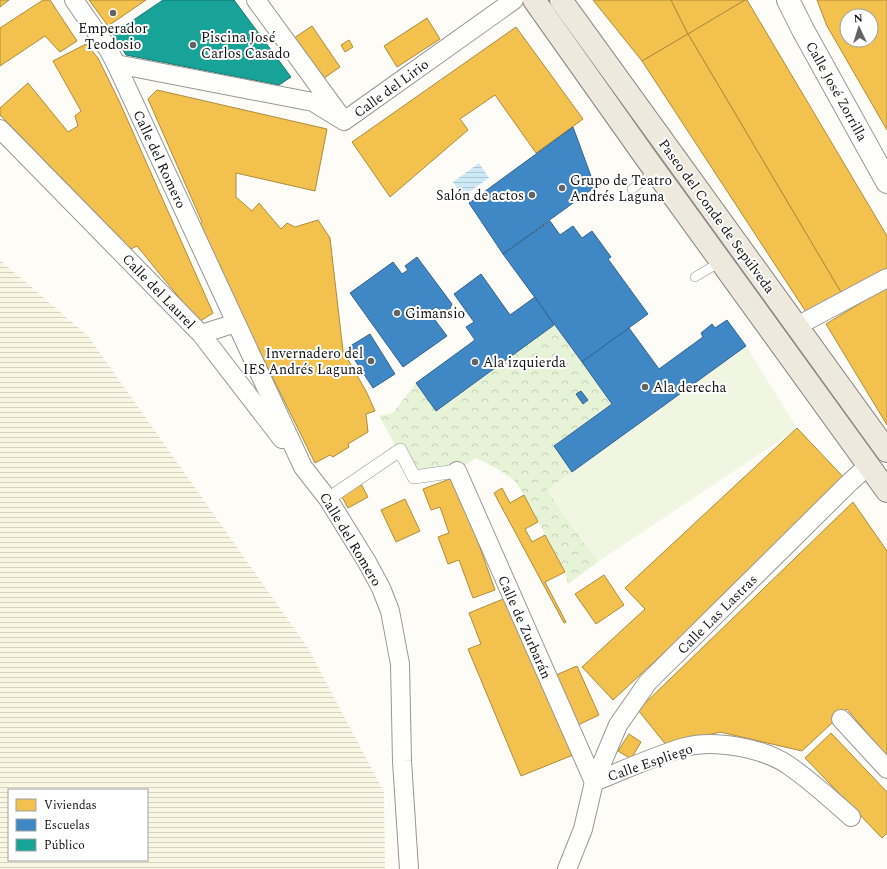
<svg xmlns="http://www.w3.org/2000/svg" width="887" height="869" viewBox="0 0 887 869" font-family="Spectral,serif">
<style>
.farmland{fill:url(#farmland-rules);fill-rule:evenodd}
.park{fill:url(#park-crowns)}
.pitch{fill:#f0f6e1}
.water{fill:url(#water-rules)}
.homes{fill:#f2c14e;stroke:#ae8c3c;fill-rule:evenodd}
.schools{fill:#3f88c5;stroke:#31648f}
.public{fill:#17a398;stroke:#157770}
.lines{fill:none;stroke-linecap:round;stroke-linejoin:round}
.service-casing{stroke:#979795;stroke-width:10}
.pedestrian-casing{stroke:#979795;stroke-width:14}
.minor-casing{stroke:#979795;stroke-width:20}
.tertiary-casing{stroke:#979795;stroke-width:24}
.primary-casing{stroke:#858482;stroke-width:24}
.service{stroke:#fffffe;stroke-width:9}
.pedestrian{stroke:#fffffe;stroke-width:13}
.minor{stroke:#fffffe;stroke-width:18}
.tertiary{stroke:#fffffe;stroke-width:22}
.primary{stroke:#ede9dc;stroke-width:22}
.poi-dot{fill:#646362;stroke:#fff;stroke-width:1.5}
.labels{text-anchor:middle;stroke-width:4;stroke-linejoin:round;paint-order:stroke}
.poi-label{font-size:14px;fill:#111;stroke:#fff;text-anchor:start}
.street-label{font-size:14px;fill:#111;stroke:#fff}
</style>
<defs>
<pattern id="farmland-rules" width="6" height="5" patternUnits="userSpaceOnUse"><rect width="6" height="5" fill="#f9f7e4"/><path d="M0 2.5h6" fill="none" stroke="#d4d3c3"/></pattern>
<pattern id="park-crowns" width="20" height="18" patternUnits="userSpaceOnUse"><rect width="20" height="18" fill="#e7f3d7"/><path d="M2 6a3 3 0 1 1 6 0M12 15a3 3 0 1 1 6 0" fill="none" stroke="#c5cfb8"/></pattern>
<pattern id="water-rules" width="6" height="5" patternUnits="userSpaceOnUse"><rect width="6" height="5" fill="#cde8f7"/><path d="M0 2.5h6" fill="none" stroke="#afc6d3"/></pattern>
</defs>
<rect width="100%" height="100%" fill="#fdfcf7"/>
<path class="farmland" d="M0 260 88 336 308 648 384 792 385 869H0ZM9 790H147V860H9Z"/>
<path class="park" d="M554 325 612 404 554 445 572 472 547 490 592 554 599 561 568 584 565 572 524 495 515 481 496 468 476 458 457 471 414 477 379 416 393 413 416 383 436 410Z"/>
<path class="pitch" d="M746 346 797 428 790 434 599 561 592 554 547 490Z"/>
<path class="water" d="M479 163 489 178 463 196 453 182Z"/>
<g class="homes">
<path d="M0 0H9L0 7Z"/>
<path d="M43 0H50L77 41 60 52 45 36 0 66V28Z"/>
<path d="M89 0H146L108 26Z"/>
<path d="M593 0H671L688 34 642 61Z"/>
<path d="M671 0H745L688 34Z"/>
<path d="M745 0H747L887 236V268L842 294 688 34Z"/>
<path d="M817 0H887V130L827 26ZM847 16H871V40H847Z"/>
<path d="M427 18 440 39 397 67 384 46Z"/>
<path d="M312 26 340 67 320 81 291 40Z"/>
<path d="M516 27 583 119 536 153 495 95 460 119 468 130 390 197 352 142Z"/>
<path d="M688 34 842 294 808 315 642 61Z"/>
<path d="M349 40 353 47 345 52 341 45Z"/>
<path d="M86 44 98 58 120 103 213 313 199 322 137 246 131 249 0 115V108L28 83 68 132 78 126 75 116 81 111 53 61Z"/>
<path d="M157 90 327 129 315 191 236 173V197L252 211 259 203 281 229 287 223 295 227 318 220 330 238 343 351 366 391 375 411 366 414 368 432 348 444 349 447 333 457 330 455 315 463 198 227 202 222 148 99Z"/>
<path d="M887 287V425L826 324Z"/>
<path d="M797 428 848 482 613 700 582 667 645 609 625 588Z"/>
<path d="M455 477 495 590 473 598 459 560 448 564 438 537 449 533 440 507 431 510 423 489Z"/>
<path d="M361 484 368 497 348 508 341 495Z"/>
<path d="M502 488 510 503 524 495 538 522 525 529 532 542 545 535 565 572 545 582 566 622 564 623 494 493Z"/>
<path d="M405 499 420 531 396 542 381 510Z"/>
<path d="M853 502 887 551V757L847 709 802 751 720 732 667 746 638 710Z"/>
<path d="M604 575 624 605 596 624 575 594Z"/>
<path d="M508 597 573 755 521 776 468 649 481 644 469 613Z"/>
<path d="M577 666 599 715 578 725 556 675Z"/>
<path d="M831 733 887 792V833L882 838 805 758Z"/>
<path d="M629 734 641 742 631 759 618 751Z"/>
</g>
<g class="schools">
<path d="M573 127 595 187 503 254 469 203Z"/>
<path d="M550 221 560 235 573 226 582 238 592 231 611 257 608 259 648 314 582 362 503 254Z"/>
<path d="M417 257 452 304 447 315 436 307 429 312 447 336 403 367 350 293 393 262 402 274 408 270 405 266Z"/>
<path d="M481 274 510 315 535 297 554 325 436 411 416 383 475 340 466 327 474 322 454 294Z"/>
<path d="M727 320 746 346 572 472 554 446 612 404 582 362 629 328 659 369 703 337 701 333 712 324 715 328Z"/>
<path d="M370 334 395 374 373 388 347 348Z"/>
<path d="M581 391 588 400 583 404 576 394Z"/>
</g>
<path class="public" d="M163 0H234L291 77 279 85 126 55 113 34Z"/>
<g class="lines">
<defs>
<g id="service">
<path d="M632 189 656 171"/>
<path d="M695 277 722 261"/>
</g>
<path id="pedestrian" d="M328 499 400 450 414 477 457 471"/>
<g id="minor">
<path d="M74 0 108 49 116 64 303 467 328 499 367 562 381 588 390 611 400 664 402 761 409 869"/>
<path d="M256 0 339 114"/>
<path d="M116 64 313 102 344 121 514 0"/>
<path d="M0 129 201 334 282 439"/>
<path d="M797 326 887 278"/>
<path d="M201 334 236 323"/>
<path d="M457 471 594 782"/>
<path d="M841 719 887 769"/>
<path d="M594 782C624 770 654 756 685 747 714 739 763 748 788 765 810 780 831 799 851 817"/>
<path d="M567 869 583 829 594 782 618 725 648 682 850 482 869 465"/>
</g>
<path id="tertiary" d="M788 0 803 30 887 182"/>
<g id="primary">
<path d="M534 0 646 158 887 491"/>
<path d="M561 0 887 451"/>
</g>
</defs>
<use href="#service" class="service-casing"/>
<use href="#pedestrian" class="pedestrian-casing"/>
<use href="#minor" class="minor-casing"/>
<use href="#tertiary" class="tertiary-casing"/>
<use href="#primary" class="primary-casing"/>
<use href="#service" class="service"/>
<use href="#pedestrian" class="pedestrian"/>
<use href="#minor" class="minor"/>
<use href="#tertiary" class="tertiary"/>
<use href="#primary" class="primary"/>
</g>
<g class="poi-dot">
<circle cx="113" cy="13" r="4"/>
<circle cx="193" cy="45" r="4"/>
<circle cx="562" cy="188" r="4"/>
<circle cx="532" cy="195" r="4"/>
<circle cx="397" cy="313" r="4"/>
<circle cx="371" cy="361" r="4"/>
<circle cx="475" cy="362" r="4"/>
<circle cx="645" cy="387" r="4"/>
</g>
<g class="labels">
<g class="poi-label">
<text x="113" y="33" text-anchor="middle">Emperador<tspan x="113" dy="16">Teodosio</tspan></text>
<text x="201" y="42">Piscina José<tspan x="201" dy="16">Carlos Casado</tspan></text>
<text x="570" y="185">Grupo de Teatro<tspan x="570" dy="16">Andrés Laguna</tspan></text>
<text x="524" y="200" text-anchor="end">Salón de actos</text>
<text x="405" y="318">Gimansio</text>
<text x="363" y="358" text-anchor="end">Invernadero del<tspan x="363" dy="16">IES Andrés Laguna</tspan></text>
<text x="483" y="367">Ala izquierda</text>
<text x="653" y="392">Ala derecha</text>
</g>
<g class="street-label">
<text transform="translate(391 88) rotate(-36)" y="5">Calle del Lirio</text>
<text transform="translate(837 91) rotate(61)" y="5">Calle José Zorrilla</text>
<text transform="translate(160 159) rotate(65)" y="5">Calle del Romero</text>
<text transform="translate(717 216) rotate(54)" y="5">Paseo del Conde de Sepúlveda</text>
<text transform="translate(159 291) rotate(46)" y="5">Calle del Laurel</text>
<text transform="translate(351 539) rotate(59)" y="5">Calle del Romero</text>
<text transform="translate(717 614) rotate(-45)" y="5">Calle Las Lastras</text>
<text transform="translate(525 627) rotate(66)" y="5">Calle de Zurbarán</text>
<text transform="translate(650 762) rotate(-19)" y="5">Calle Espliego</text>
</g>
</g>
<rect x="8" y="789" width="140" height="72" fill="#ffffff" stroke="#a0a0a0"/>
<rect x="16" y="799" width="20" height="12" fill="#f2c14e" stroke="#a0a0a0"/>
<text x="44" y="809" font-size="12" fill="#111111">Viviendas</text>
<rect x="16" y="819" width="20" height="12" fill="#3f88c5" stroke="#a0a0a0"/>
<text x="44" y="829" font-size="12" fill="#111111">Escuelas</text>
<rect x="16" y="839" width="20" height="12" fill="#17a398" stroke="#a0a0a0"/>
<text x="44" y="849" font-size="12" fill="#111111">Público</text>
<g transform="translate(859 28) rotate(356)"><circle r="19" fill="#ffffff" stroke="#a0a0a0"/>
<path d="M0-3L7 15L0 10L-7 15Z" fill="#646362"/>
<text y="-6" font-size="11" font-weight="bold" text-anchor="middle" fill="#111111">N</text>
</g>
</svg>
